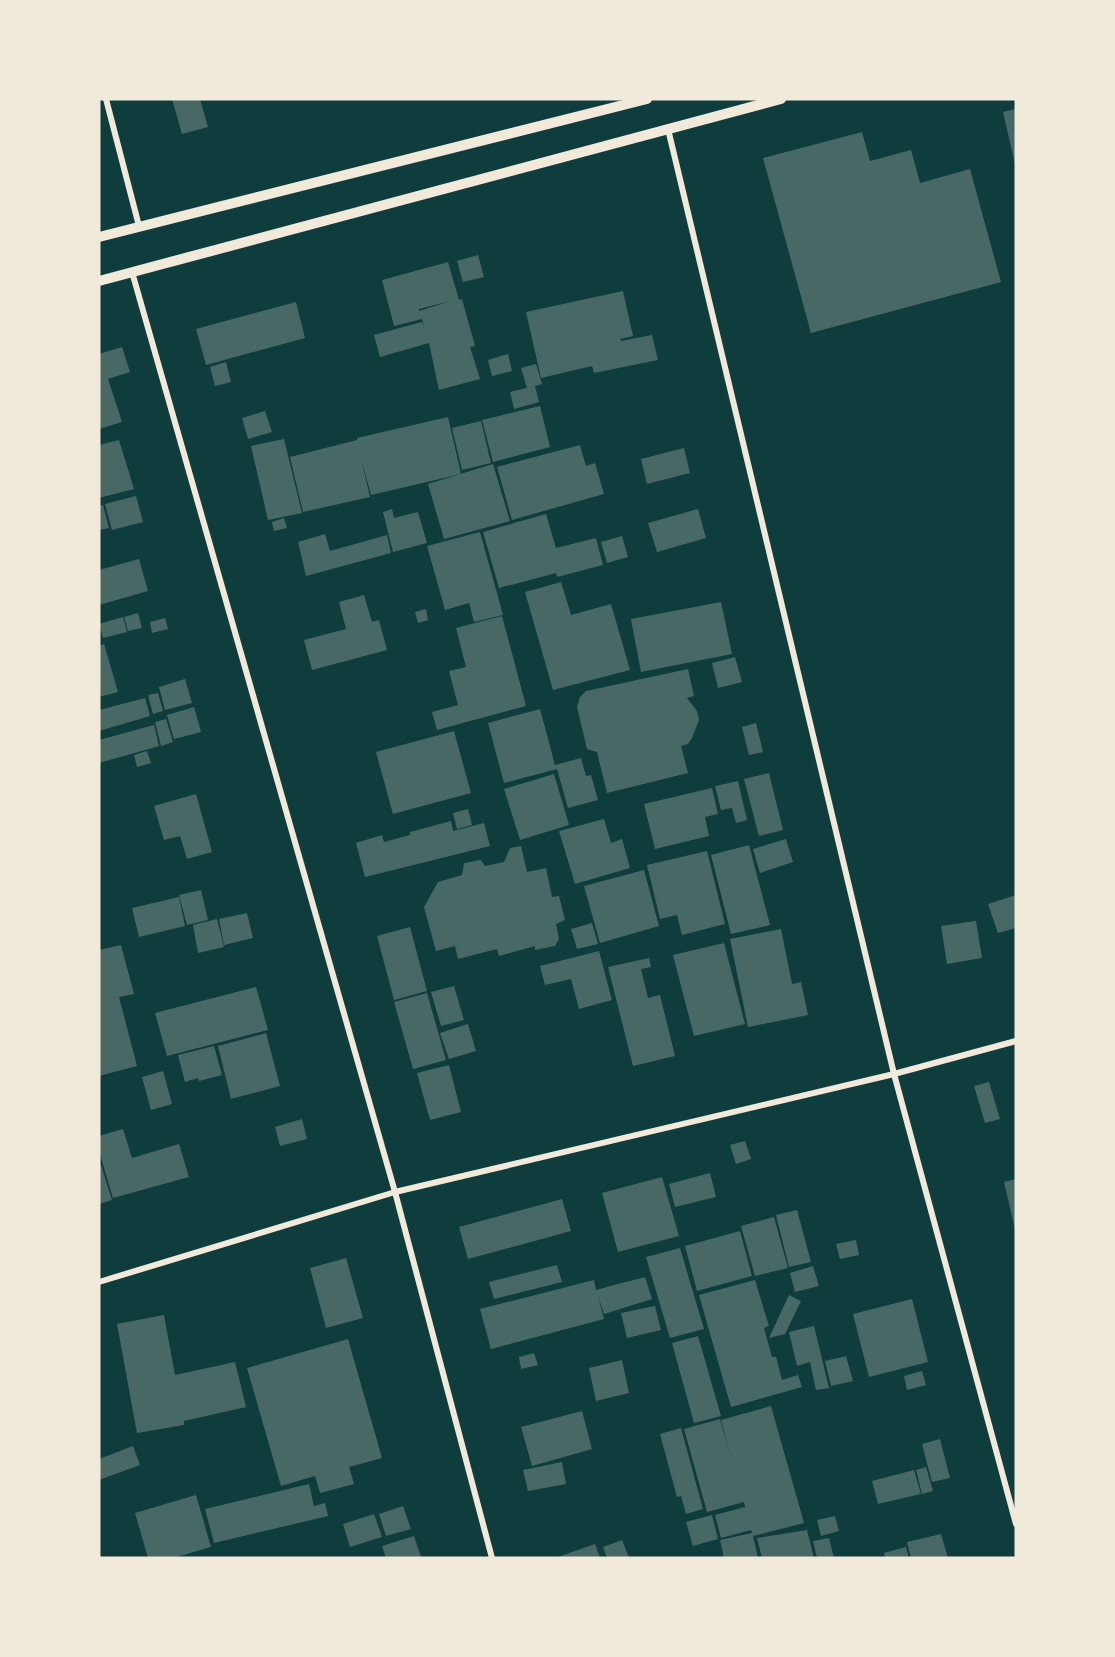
<svg xmlns="http://www.w3.org/2000/svg" width="1115" height="1657" viewBox="0 0 1115 1657" font-family="Manrope,sans-serif">
<style>
.building{fill:#486865;fill-rule:evenodd}
.lines{fill:none;stroke-linecap:round;stroke-linejoin:round}
.minor{stroke:#f1e9da;stroke-width:6}
.tertiary{stroke:#f1e9da;stroke-width:10}
</style>
<rect width="100%" height="100%" fill="#0f3d3e"/>
<g class="building">
<path d="M172 99H200L208 127 182 134Z"/>
<path d="M1016 109V164H1015L1003 112Z"/>
<path d="M862 132 870 161 911 150 920 183 970 169 1001 282 811 333 763 158Z"/>
<path d="M478 255 484 277 463 282 457 261Z"/>
<path d="M448 262 459 300 462 299 475 346 470 347 480 379 439 390 429 343 380 357 374 335 422 322 424 328 422 319 394 326 382 280ZM451 301 419 311V309Z"/>
<path d="M623 291 633 336 620 339 621 341 652 335 658 360 594 373 592 366 541 378 526 312Z"/>
<path d="M296 302 305 338 206 365 196 329Z"/>
<path d="M122 347 130 372 108 379 122 422 99 429V354Z"/>
<path d="M508 354 512 371 492 376 488 360Z"/>
<path d="M226 362 231 382 215 386 210 367Z"/>
<path d="M536 364 542 384 535 386 539 402 514 409 510 392 527 388 521 368Z"/>
<path d="M540 406 550 447 493 462 482 420Z"/>
<path d="M265 411 272 432 248 439 242 418Z"/>
<path d="M448 417 461 474 371 495 361 458 370 497 303 512 290 457 357 440V438Z"/>
<path d="M481 421 491 463 462 470 452 428Z"/>
<path d="M284 439 302 513 268 520 251 446Z"/>
<path d="M119 440 134 489 99 498V445Z"/>
<path d="M580 445 586 466 595 463 604 494 512 520 497 467Z"/>
<path d="M684 448 690 473 647 484 641 459Z"/>
<path d="M493 464 510 521 444 539 428 484Z"/>
<path d="M136 496 143 522 112 530 105 504Z"/>
<path d="M103 505 109 528 99 530V506Z"/>
<path d="M392 509 394 518 418 512 427 543 393 552 383 512Z"/>
<path d="M698 509 706 538 657 552 648 523Z"/>
<path d="M546 514 556 548 596 538 603 565 557 577 556 573 499 588 483 532Z"/>
<path d="M284 518 287 528 274 531 272 522Z"/>
<path d="M480 532 503 615 474 622 469 603 445 610 427 546Z"/>
<path d="M325 534 330 551 387 535 391 553 306 576 298 542Z"/>
<path d="M622 536 628 557 607 563 601 542Z"/>
<path d="M139 559 148 591 99 605V570Z"/>
<path d="M561 582 571 615 611 604 630 670 553 690 525 592Z"/>
<path d="M364 595 372 622 379 620 387 650 312 670 304 640 346 629 339 602Z"/>
<path d="M721 602 732 654 641 672 631 619Z"/>
<path d="M426 609 428 620 418 623 415 612Z"/>
<path d="M138 613 142 628 128 631 124 617Z"/>
<path d="M502 616 526 706 437 730 432 712 458 705 449 671 466 667 456 628Z"/>
<path d="M123 617 127 632 103 638 99 624Z"/>
<path d="M165 618 168 629 152 633 150 622Z"/>
<path d="M104 644 118 692 99 697V646Z"/>
<path d="M735 657 742 682 718 688 712 663Z"/>
<path d="M688 669 694 696 687 698 697 711 699 720 692 738 688 744 681 746 688 773 607 793 597 752 587 749 577 707 580 697 586 691Z"/>
<path d="M185 679 192 703 165 710 159 687Z"/>
<path d="M158 693 163 711 153 714 148 695Z"/>
<path d="M145 698 150 716 99 731V710Z"/>
<path d="M194 707 201 732 174 739 167 715Z"/>
<path d="M540 709 555 765 581 758 586 776 591 775 598 800 568 808 557 769 504 783 488 723Z"/>
<path d="M166 719 173 742 161 746 155 722Z"/>
<path d="M756 723 763 752 749 755 742 727Z"/>
<path d="M154 725 159 746 99 763V740Z"/>
<path d="M454 731 471 793 393 814 376 752Z"/>
<path d="M147 751 151 763 137 767 134 755Z"/>
<path d="M769 773 783 830 759 836 744 779Z"/>
<path d="M554 774 569 825 520 840 504 789Z"/>
<path d="M738 781 747 820 736 823 732 808 721 810 715 786Z"/>
<path d="M712 788 718 814 705 817 709 836 655 849 644 804Z"/>
<path d="M196 794 212 852 187 859 180 836 164 840 154 806Z"/>
<path d="M468 809 472 825 457 829 453 813Z"/>
<path d="M604 819 611 843 622 839 630 868 575 884 559 831Z"/>
<path d="M451 821 453 831 484 823 490 846 365 877 356 843 382 835 384 842 410 835V832Z"/>
<path d="M786 839 793 862 760 873 753 849Z"/>
<path d="M749 845 770 925 731 934 711 855Z"/>
<path d="M521 846 527 872 546 868 552 897 559 896 565 920 556 924 559 939 555 946 535 950V946L499 956 497 949 458 959 455 946 436 951 424 907 438 882 462 875 464 863 481 860 485 866 504 862 510 848Z"/>
<path d="M707 851 725 924 682 935 677 915 660 919 647 865Z"/>
<path d="M644 870 659 926 600 943 584 886Z"/>
<path d="M201 890 208 920 187 925 179 895Z"/>
<path d="M1016 895V928L998 933 988 904Z"/>
<path d="M179 897 185 926 139 937 132 908Z"/>
<path d="M247 913 253 938 224 945 219 919Z"/>
<path d="M217 919 224 947 198 953 193 925Z"/>
<path d="M976 921 982 958 947 964 941 926Z"/>
<path d="M592 923 598 944 577 949 571 929Z"/>
<path d="M410 927 427 991 394 1000 377 936Z"/>
<path d="M781 929 792 984 801 982 808 1015 748 1027 730 939Z"/>
<path d="M724 943 745 1024 694 1036 673 955Z"/>
<path d="M121 945 134 994 119 997 137 1066 99 1076V950Z"/>
<path d="M599 951 612 1000 579 1009 571 979 545 985 540 966Z"/>
<path d="M649 958 651 967 641 969 648 998 660 995 675 1056 633 1066 608 967Z"/>
<path d="M454 986 464 1020 441 1026 431 992Z"/>
<path d="M256 987 268 1030 167 1056 155 1013Z"/>
<path d="M427 993 446 1060 413 1069 394 1002Z"/>
<path d="M468 1024 476 1051 449 1059 440 1033Z"/>
<path d="M266 1033 280 1086 231 1099 218 1046Z"/>
<path d="M214 1046 222 1075 199 1081 198 1078 185 1082 178 1055Z"/>
<path d="M449 1065 461 1112 430 1120 417 1073Z"/>
<path d="M163 1071 172 1104 151 1110 142 1077Z"/>
<path d="M989 1082 1000 1119 985 1123 974 1086Z"/>
<path d="M302 1119 307 1139 280 1146 275 1127Z"/>
<path d="M123 1129 132 1158 179 1144 189 1177 113 1198 99 1151V1136Z"/>
<path d="M745 1141 751 1159 736 1164 730 1145Z"/>
<path d="M99 1159 112 1200 99 1204Z"/>
<path d="M710 1173 716 1197 675 1207 669 1184Z"/>
<path d="M662 1177 679 1236 618 1252 602 1193Z"/>
<path d="M1016 1179V1228L1015 1229 1004 1182Z"/>
<path d="M562 1199 571 1231 468 1259 459 1227Z"/>
<path d="M797 1210 811 1262 789 1267 776 1215Z"/>
<path d="M774 1217 788 1268 755 1276 741 1226Z"/>
<path d="M740 1231 752 1276 697 1291 685 1246Z"/>
<path d="M856 1240 859 1255 840 1259 836 1244Z"/>
<path d="M680 1248 704 1329 670 1338 646 1257Z"/>
<path d="M346 1258 363 1318 326 1328 310 1268Z"/>
<path d="M557 1265 562 1282 494 1299 489 1282Z"/>
<path d="M813 1266 819 1286 795 1292 790 1273Z"/>
<path d="M645 1277 652 1299 604 1314 598 1296 604 1319 491 1349 480 1309 594 1280 596 1290 618 1284 622 1300 618 1284Z"/>
<path d="M755 1280 769 1326 764 1328 772 1357H776L782 1380 798 1375 802 1387 731 1407 699 1295Z"/>
<path d="M789 1295 801 1301 785 1334 769 1338Z"/>
<path d="M912 1299 928 1362 869 1377 853 1314Z"/>
<path d="M655 1306 661 1330 627 1338 621 1313Z"/>
<path d="M164 1315 175 1375 235 1362 246 1407 184 1421V1425L137 1433 117 1324Z"/>
<path d="M814 1326 829 1388 816 1390 810 1362 797 1366 789 1332Z"/>
<path d="M698 1336 721 1416 694 1423 672 1343Z"/>
<path d="M348 1339 382 1458 349 1467 354 1484 320 1493 315 1476 281 1486 247 1368Z"/>
<path d="M534 1353 538 1365 521 1369 519 1357Z"/>
<path d="M846 1356 853 1381 831 1386 825 1361Z"/>
<path d="M622 1360 629 1393 596 1401 589 1368Z"/>
<path d="M922 1371 926 1385 907 1390 904 1376Z"/>
<path d="M771 1406 804 1523 753 1536 758 1558H724L720 1540 752 1533 751 1530 721 1538 715 1515 745 1507 744 1502 707 1512 684 1429 720 1419 731 1459 721 1420Z"/>
<path d="M582 1411 592 1449 532 1466 521 1427Z"/>
<path d="M681 1428 703 1509 686 1514 681 1496 677 1497 660 1434Z"/>
<path d="M940 1439 950 1478 932 1482 922 1444Z"/>
<path d="M133 1446 140 1465 99 1480V1459Z"/>
<path d="M562 1462 566 1484 528 1491 523 1470Z"/>
<path d="M926 1467 933 1491 922 1494 916 1470Z"/>
<path d="M914 1470 921 1494 878 1504 872 1481Z"/>
<path d="M309 1484 314 1506 325 1503 328 1516 214 1543 205 1509Z"/>
<path d="M196 1495 211 1547 173 1558H148L135 1513Z"/>
<path d="M403 1506 411 1529 386 1536 379 1514Z"/>
<path d="M374 1514 382 1537 350 1547 343 1524Z"/>
<path d="M712 1515 718 1539 693 1546 686 1522Z"/>
<path d="M835 1516 839 1531 821 1536 817 1520Z"/>
<path d="M807 1530 814 1558H762L757 1538Z"/>
<path d="M941 1534 948 1558H911L907 1542Z"/>
<path d="M414 1536 421 1557 386 1558 382 1546Z"/>
<path d="M829 1538 834 1558H817L813 1541Z"/>
<path d="M622 1540 629 1558H607L603 1547Z"/>
<path d="M595 1544 600 1558H555Z"/>
<path d="M906 1547 909 1558H885L884 1553Z"/>
</g>
<g class="lines">
<g class="minor">
<path d="M106 99 139 226"/>
<path d="M668 129 894 1074 1016 1524"/>
<path d="M132 272 395 1192 492 1558"/>
<path d="M99 1282 395 1192 894 1074 1016 1041"/>
</g>
<g class="tertiary">
<path d="M99 237 647 99"/>
<path d="M99 281 781 99"/>
</g>
</g>
<rect width="1115" height="1657" fill="none" stroke="#f1e9da" stroke-width="201"/>
</svg>
